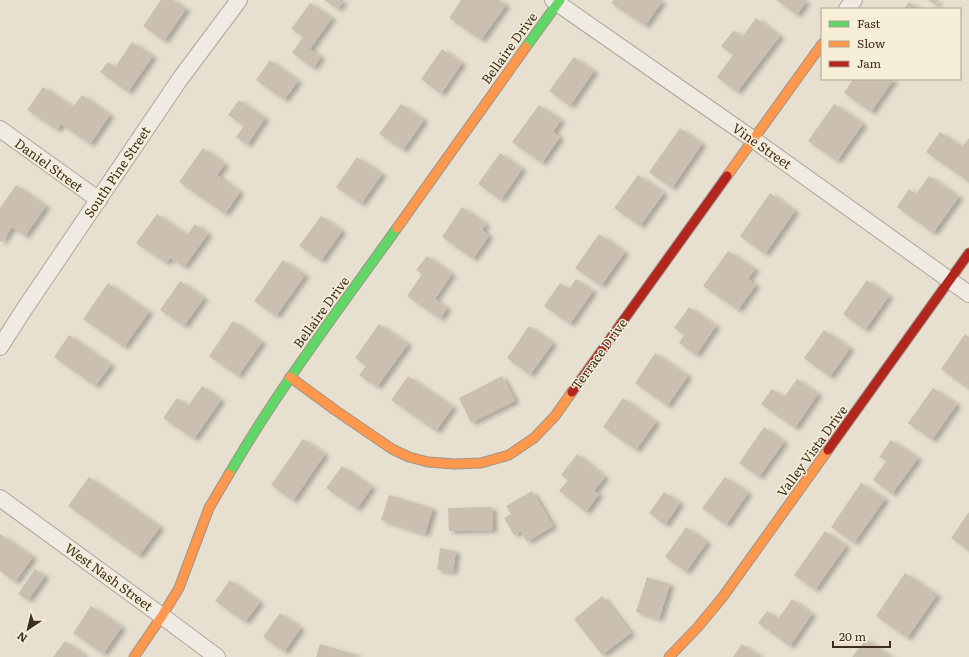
<svg xmlns="http://www.w3.org/2000/svg" width="969" height="657" viewBox="0 0 969 657" font-family="Literata,serif">
<style>
.building{fill:#cbbfb2;filter:url(#shadow)}
.lines{fill:none;stroke-linecap:round;stroke-linejoin:round}
.street-casing{stroke:#ada599;stroke-width:18}
.fast-casing{stroke:#9c958a;stroke-width:11}
.slow-casing{stroke:#9c958a;stroke-width:11}
.jam-casing{stroke:#9c958a;stroke-width:11}
.street{stroke:#efebe3;stroke-width:16}
.fast{stroke:#63d668;stroke-width:9}
.slow{stroke:#ff974d;stroke-width:9}
.jam{stroke:#b3261e;stroke-width:9}
.labels{text-anchor:middle;stroke-width:3;stroke-linejoin:round;paint-order:stroke}
.street-label{font-size:13px;fill:#3d2e20;stroke:#f7eed8}
</style>
<defs>
<filter id="shadow"><feDropShadow dx="4.5" dy="2.5" stdDeviation="2" flood-color="#0004"/></filter>
</defs>
<rect width="100%" height="100%" fill="#e7e0d1"/>
<g class="building">
<path d="M161 0H173L186 9 164 41 143 26Z"/>
<path d="M324 0H344L338 9Z"/>
<path d="M461 0H499L506 5 481 40 449 18Z"/>
<path d="M614 0H663L645 26 611 3Z"/>
<path d="M776 0H807L797 15Z"/>
<path d="M928 0H938L935 5Z"/>
<path d="M909 2 919 9H904Z"/>
<path d="M310 3 332 18 310 49 321 57 313 68 292 53 303 37 291 29Z"/>
<path d="M756 18 780 36 737 92 717 77 733 55 721 46 734 30 742 37Z"/>
<path d="M132 42 153 56 128 92 100 72 108 62 115 67Z"/>
<path d="M442 49 462 63 441 94 421 79Z"/>
<path d="M574 57 594 71 570 106 549 91Z"/>
<path d="M270 60 298 81 284 100 256 80Z"/>
<path d="M853 79H894L871 112 844 93Z"/>
<path d="M43 87 73 107 82 95 110 115 90 144 61 124 57 130 27 110Z"/>
<path d="M239 100 265 118 247 145 236 137 244 126 228 115Z"/>
<path d="M401 104 424 120 403 150 379 134Z"/>
<path d="M834 104 863 124 837 161 808 141Z"/>
<path d="M539 105 561 120 553 132 560 137 542 163 512 142Z"/>
<path d="M680 128 702 144 672 188 649 172Z"/>
<path d="M940 132 962 147 969 138V182L926 152Z"/>
<path d="M203 148 225 164 217 175 240 192 225 214 179 182Z"/>
<path d="M500 153 522 169 501 200 478 184Z"/>
<path d="M357 157 382 174 361 204 336 187Z"/>
<path d="M638 175 664 193 640 226 614 208Z"/>
<path d="M929 176 959 197 933 233 897 207 909 189 916 194Z"/>
<path d="M16 185 46 206 25 236 12 227 2 242 0 241V208Z"/>
<path d="M770 193 795 211 765 254 740 236Z"/>
<path d="M462 207 486 224 482 230 489 236 473 259 442 237Z"/>
<path d="M157 214 187 235 195 224 208 234 184 267 170 258 166 263 136 243Z"/>
<path d="M321 216 342 231 321 261 299 246Z"/>
<path d="M599 234 625 252 601 286 575 268Z"/>
<path d="M728 251 755 269 748 279 756 285 738 310 703 286Z"/>
<path d="M427 256 452 274 435 299 447 308 440 319 407 296 422 274 416 270Z"/>
<path d="M283 260 305 275 276 316 254 301Z"/>
<path d="M576 279 593 291 570 324 544 306 560 283 569 289Z"/>
<path d="M867 280 889 296 865 330 843 314Z"/>
<path d="M180 281 204 298 184 326 160 310Z"/>
<path d="M108 283 149 312 124 347 83 319Z"/>
<path d="M689 307 716 326 696 355 679 343 684 335 674 328Z"/>
<path d="M233 321 262 342 238 376 209 356Z"/>
<path d="M379 324 408 344 377 387 359 375 366 366 355 358Z"/>
<path d="M529 326 553 343 530 375 507 358Z"/>
<path d="M824 330 850 348 830 377 804 358Z"/>
<path d="M965 334 969 337V389L941 369Z"/>
<path d="M69 335 111 365 95 386 54 357Z"/>
<path d="M655 353 688 376 667 406 635 383Z"/>
<path d="M408 376 453 407 436 431 391 400Z"/>
<path d="M502 376 515 401 471 423 459 398Z"/>
<path d="M797 379 818 394 795 428 761 404 772 389 784 397Z"/>
<path d="M202 386 221 400 194 439 163 418 177 398 188 406Z"/>
<path d="M933 388 957 404 932 440 908 423Z"/>
<path d="M623 398 656 422 636 450 603 427Z"/>
<path d="M764 427 784 442 759 477 739 463Z"/>
<path d="M303 439 325 454 293 501 271 485Z"/>
<path d="M891 440 918 458 892 494 873 480 886 461 879 457Z"/>
<path d="M577 454 605 477 594 491 599 494 586 512 559 491 568 480 561 475Z"/>
<path d="M342 466 372 487 357 509 326 488Z"/>
<path d="M89 477 160 527 139 556 68 506Z"/>
<path d="M725 477 748 493 726 525 702 508Z"/>
<path d="M861 483 885 499 854 543 831 527Z"/>
<path d="M532 491 553 526 527 542 521 531 514 535 504 518 511 514 506 506Z"/>
<path d="M664 492 680 503 665 525 649 513Z"/>
<path d="M389 495 433 508 425 534 381 520Z"/>
<path d="M492 507 493 530 449 531 448 508Z"/>
<path d="M969 512V551L951 538Z"/>
<path d="M686 527 707 542 686 572 665 557Z"/>
<path d="M825 531 846 546 815 590 794 575Z"/>
<path d="M0 534 33 557 15 582 0 571Z"/>
<path d="M440 548 456 551 453 572 437 570Z"/>
<path d="M35 569 45 576 28 600 18 594Z"/>
<path d="M905 573 937 595 907 638 876 616Z"/>
<path d="M647 577 670 584 659 619 636 612Z"/>
<path d="M230 580 260 602 245 622 215 601Z"/>
<path d="M602 596 631 633 602 655 574 619Z"/>
<path d="M792 599 812 614 790 646 758 623 767 611 778 619Z"/>
<path d="M91 606 122 627 103 654 73 633Z"/>
<path d="M280 613 301 628 284 652 263 637Z"/>
<path d="M866 639 891 657H852Z"/>
<path d="M65 641 84 655 83 657H53Z"/>
<path d="M320 644 357 655 356 657H316Z"/>
<path d="M742 644 761 657H733Z"/>
</g>
<g class="lines">
<defs>
<g id="street">
<path d="M553 0 754 140 969 294"/>
<path d="M847 9 854 0"/>
<path d="M0 129 99 200"/>
<path d="M0 347 23 311 180 79 239 0"/>
<path d="M0 498 162 616 217 657"/>
</g>
<g id="fast">
<path d="M526 47 560 0"/>
<path d="M229 474C279 388 339 309 397 228"/>
</g>
<g id="slow">
<path d="M727 176 822 44"/>
<path d="M397 228 526 47"/>
<path d="M290 377 335 410 392 449 409 457 428 462 454 464 481 463 509 455 534 438 555 416 572 392"/>
<path d="M134 657 162 616 179 588 209 508 229 474"/>
<path d="M669 657 697 628 722 598 828 450"/>
</g>
<g id="jam">
<path d="M572 392 727 176"/>
<path d="M828 450 969 253"/>
</g>
</defs>
<use href="#street" class="street-casing"/>
<use href="#fast" class="fast-casing"/>
<use href="#slow" class="slow-casing"/>
<use href="#jam" class="jam-casing"/>
<use href="#street" class="street"/>
<use href="#fast" class="fast"/>
<use href="#slow" class="slow"/>
<use href="#jam" class="jam"/>
</g>
<g class="labels">
<g class="street-label">
<text transform="translate(509 48) rotate(-54)" y="5">Bellaire Drive</text>
<text transform="translate(762 146) rotate(35)" y="5">Vine Street</text>
<text transform="translate(49 165) rotate(36)" y="5">Daniel Street</text>
<text transform="translate(117 172) rotate(-56)" y="5">South Pine Street</text>
<text transform="translate(321 312) rotate(-54)" y="5">Bellaire Drive</text>
<text transform="translate(599 354) rotate(-54)" y="5">Terrace Drive</text>
<text transform="translate(812 451) rotate(-54)" y="5">Valley Vista Drive</text>
<text transform="translate(109 577) rotate(36)" y="5">West Nash Street</text>
</g>
</g>
<rect x="821" y="8" width="140" height="72" fill="#f7eed8" stroke="#ada18e"/>
<rect x="829" y="21" width="20" height="6" fill="#63d668" stroke="#ada18e"/>
<text x="857" y="28" font-size="12" fill="#3d2e20">Fast</text>
<rect x="829" y="41" width="20" height="6" fill="#ff974d" stroke="#ada18e"/>
<text x="857" y="48" font-size="12" fill="#3d2e20">Slow</text>
<rect x="829" y="61" width="20" height="6" fill="#b3261e" stroke="#ada18e"/>
<text x="857" y="68" font-size="12" fill="#3d2e20">Jam</text>
<g transform="translate(28 629) rotate(215)" stroke="#f7eed8" stroke-width="3" paint-order="stroke">
<path d="M0-3L7 15L0 10L-7 15Z" fill="#3d2e20"/>
<text y="-6" font-size="11" font-weight="bold" text-anchor="middle" fill="#3d2e20">N</text>
</g>
<path d="M833 641v6h57v-6" fill="none" stroke="#3d2e20" stroke-width="2"/>
<text x="839" y="641" font-size="12" fill="#3d2e20" stroke="#f7eed8" stroke-width="3" paint-order="stroke">20 m</text>
</svg>
